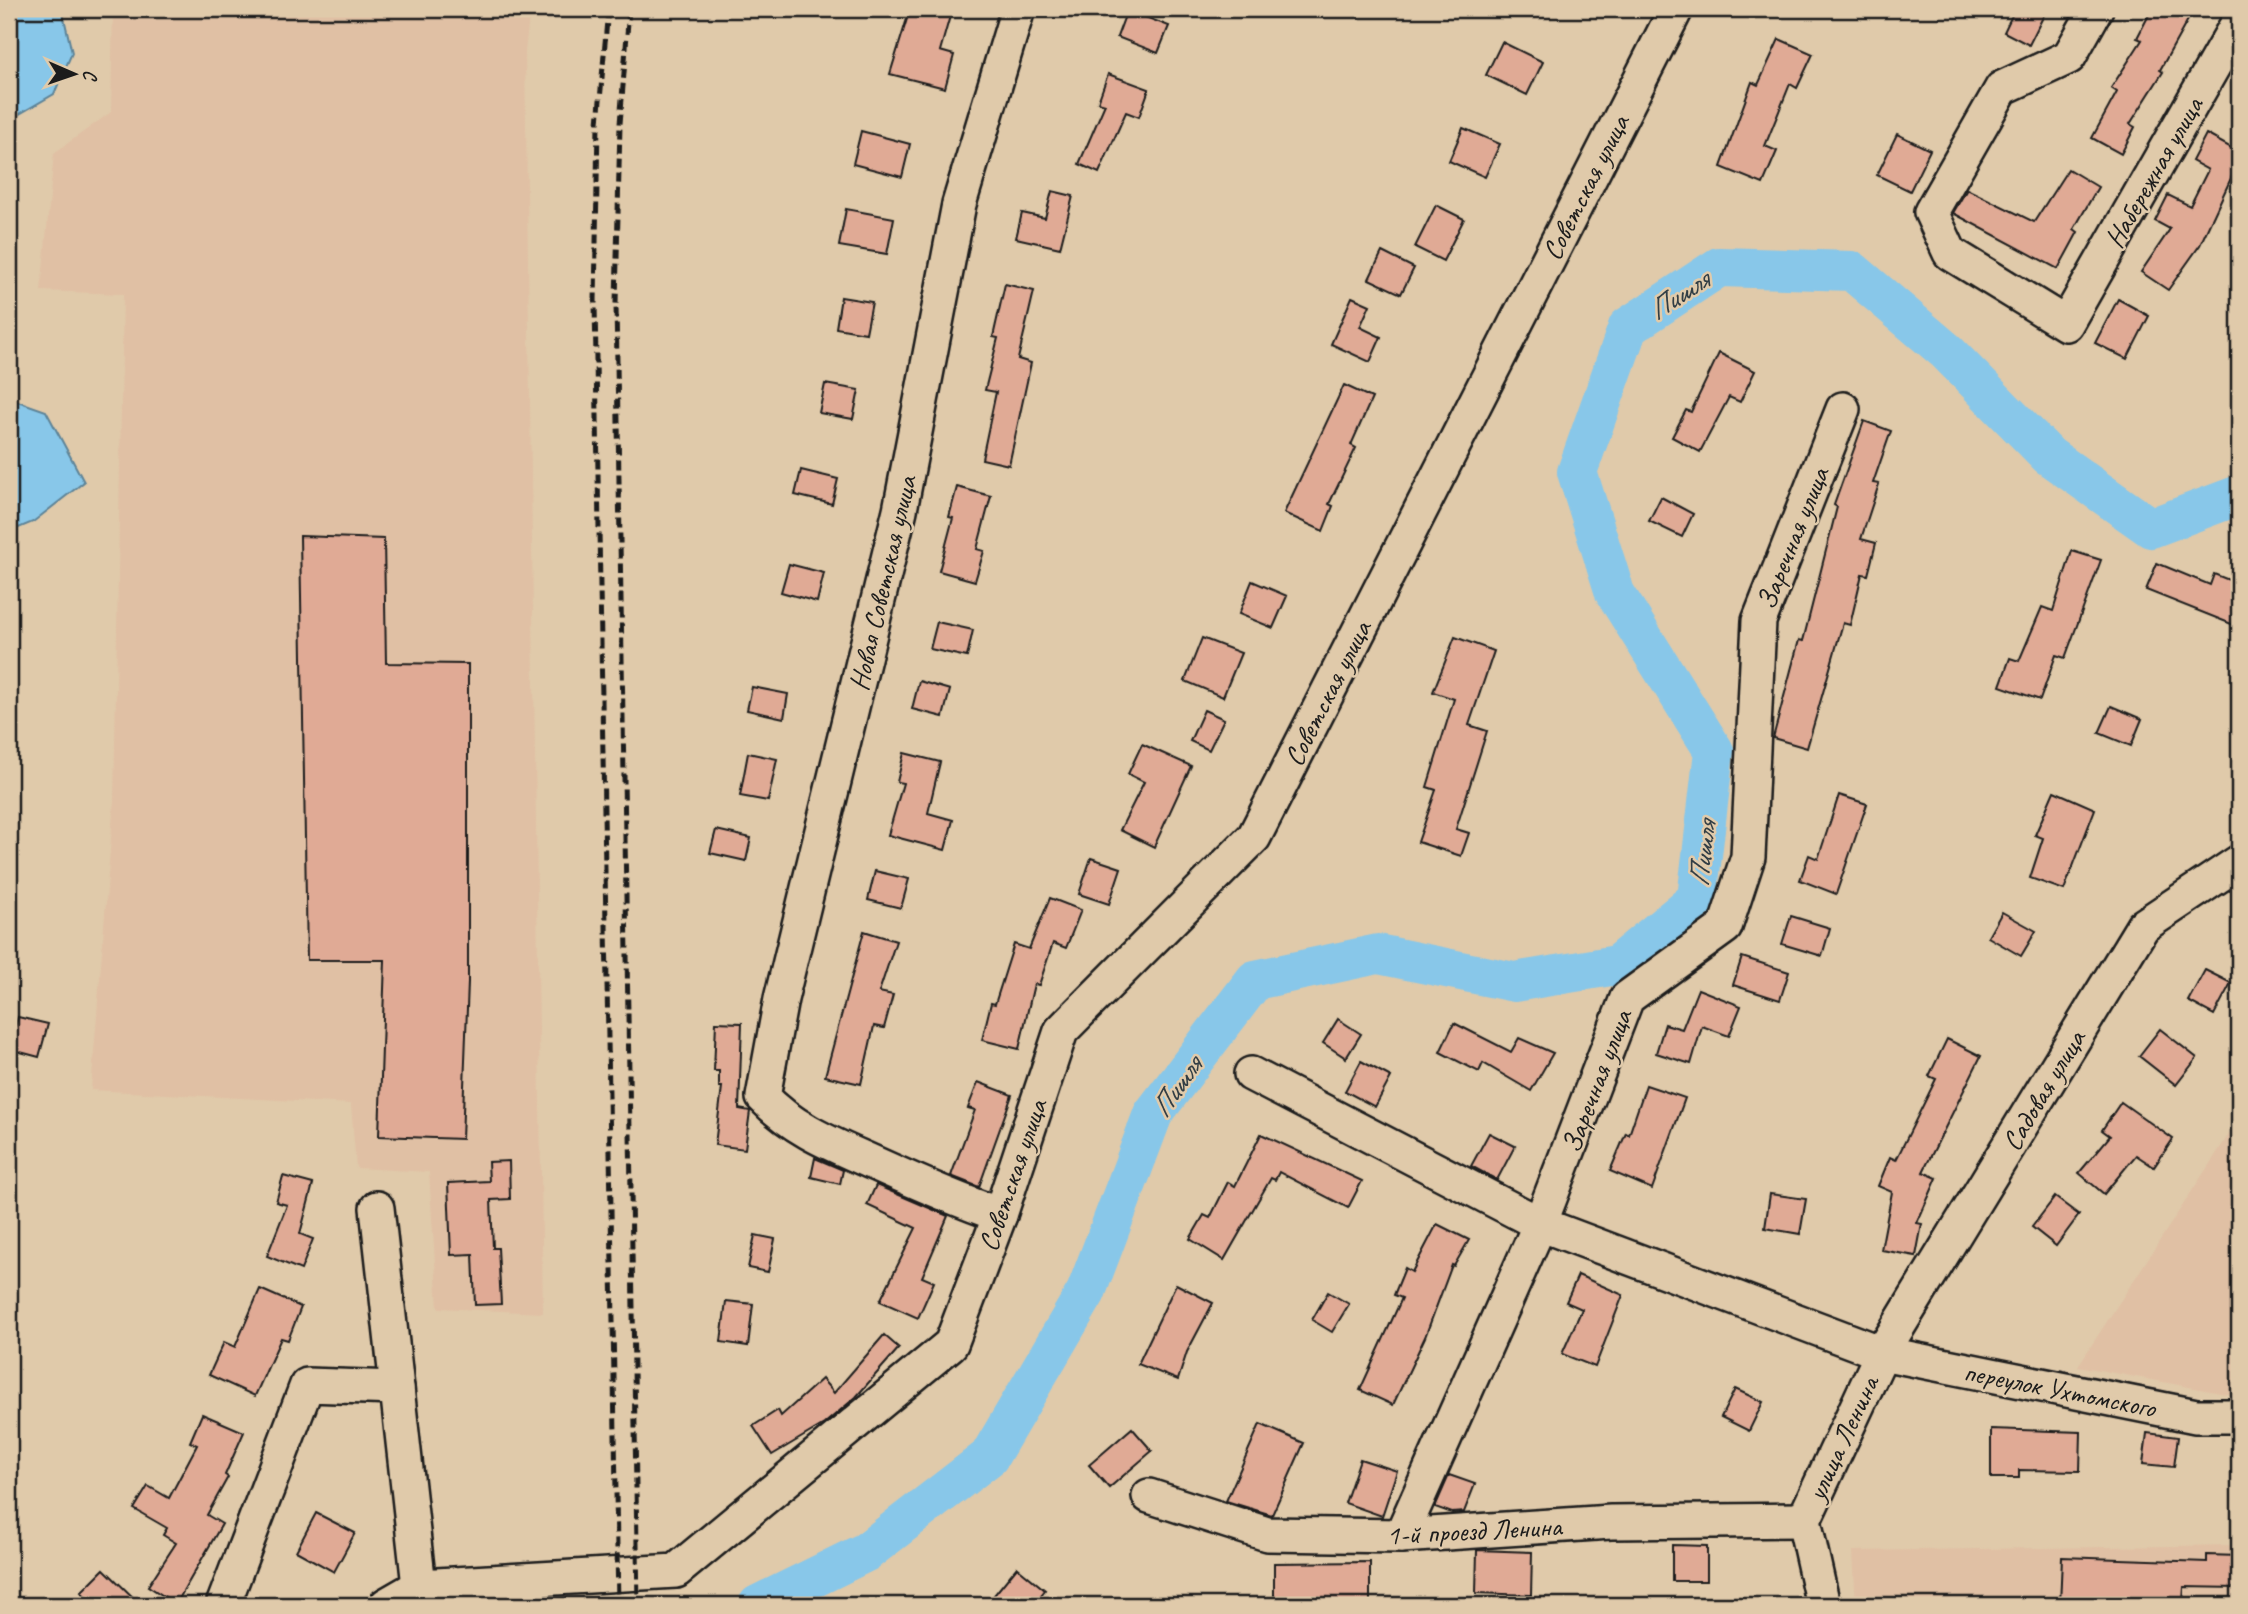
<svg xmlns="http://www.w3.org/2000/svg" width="2248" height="1614" viewBox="0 0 2248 1614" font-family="Caveat,sans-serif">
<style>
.built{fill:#e0c0a4}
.water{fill:#88c7e9;stroke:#5d8397;stroke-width:2}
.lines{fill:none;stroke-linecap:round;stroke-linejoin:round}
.river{stroke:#88c7e9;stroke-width:40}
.building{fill:#e0aa95;stroke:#1c1c1c;stroke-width:2}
.minor-casing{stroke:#1c1c1c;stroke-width:38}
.minor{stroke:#e0caaa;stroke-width:33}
.rail{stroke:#1c1c1c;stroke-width:5;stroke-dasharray:10 5;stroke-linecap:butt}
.labels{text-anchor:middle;stroke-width:5;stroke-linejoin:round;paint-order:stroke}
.street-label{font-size:28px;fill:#1c1c1c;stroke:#e0caaa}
.water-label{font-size:30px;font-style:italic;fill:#323e45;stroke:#e0caaa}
</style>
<rect width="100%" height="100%" fill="#e0caaa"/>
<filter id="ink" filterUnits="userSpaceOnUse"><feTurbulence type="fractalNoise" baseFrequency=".0143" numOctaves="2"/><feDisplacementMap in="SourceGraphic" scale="14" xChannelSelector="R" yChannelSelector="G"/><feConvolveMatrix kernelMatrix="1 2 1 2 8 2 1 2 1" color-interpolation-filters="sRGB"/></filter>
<g filter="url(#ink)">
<g class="built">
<path d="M113 9H530L525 52 543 1313 438 1308 429 1172 356 1168 351 1104 91 1090 114 800 123 294 41 291 54 153 111 112Z"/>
<path d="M2239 1119V1394H2226L2078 1366Z"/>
<path d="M2239 1545V1605H1856L1853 1551Z"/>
</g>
<g class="water">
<path d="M9 9H62L72 53 54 94 9 120Z"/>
<path d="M9 398 46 411 84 482 33 522 9 532Z"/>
</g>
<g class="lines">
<path class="river" d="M758 1605 866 1552 989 1457 1086 1292 1153 1114 1255 980 1378 954 1514 982 1617 965 1697 899 1714 751 1615 593 1577 472 1628 327 1719 267 1852 271 1946 351 2049 456 2151 528 2239 495"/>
</g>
<g class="building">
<path d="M910 9H952L940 51 954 55 945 88 890 74Z"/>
<path d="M2015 9H2047L2029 45 2004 32Z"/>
<path d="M2152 9H2194L2160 70 2163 72 2130 124 2135 127 2121 154 2092 138 2117 92 2111 88 2142 40 2137 38Z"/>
<path d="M1127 10 1169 26 1158 53 1117 37Z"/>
<path d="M1779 39 1813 54 1797 88 1790 84 1765 146 1777 151 1763 184 1721 167 1752 82 1758 85Z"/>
<path d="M1502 42 1543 62 1527 95 1486 75Z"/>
<path d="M1108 74 1149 89 1139 117 1126 112 1099 173 1079 164 1105 104 1098 102Z"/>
<path d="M1463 128 1500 144 1485 177 1449 161Z"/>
<path d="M861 131 910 144 902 177 853 164Z"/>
<path d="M1897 134 1930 150 1910 191 1877 175Z"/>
<path d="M2206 134 2239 152V161L2200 245 2168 290 2141 272 2170 229 2155 221 2168 195 2190 206 2208 170 2192 161Z"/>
<path d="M2068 169 2098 187 2074 229 2078 232 2058 269 1953 213 1967 189 2034 222Z"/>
<path d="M1052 191 1073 196 1060 248 1016 238 1022 213 1045 218Z"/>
<path d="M1436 205 1464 219 1443 261 1415 247Z"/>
<path d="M846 209 894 218 887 254 839 246Z"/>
<path d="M1382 252 1414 268 1401 294 1369 279Z"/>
<path d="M1005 284 1034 291 1018 359 1031 363 1009 465 982 459 996 392 985 390 998 338 993 337Z"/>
<path d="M841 297 872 302 866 333 836 328Z"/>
<path d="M1352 297 1370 305 1360 327 1381 337 1370 362 1331 344Z"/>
<path d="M2118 299 2149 316 2127 359 2095 343Z"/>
<path d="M1719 353 1755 371 1740 402 1729 397 1700 452 1672 437 1686 410 1691 412Z"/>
<path d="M825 384 859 390 853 419 819 413Z"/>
<path d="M1344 385 1372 398 1351 445 1356 448 1329 504 1333 506 1323 531 1284 513Z"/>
<path d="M1864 421 1891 431 1873 483 1879 484 1861 539 1876 543 1868 575 1862 574 1850 625 1843 623 1807 748 1773 738 1799 640 1803 641 1837 507 1834 505Z"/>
<path d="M801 470 838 479 832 504 795 495Z"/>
<path d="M957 487 991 496 977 549 984 551 975 581 939 571 953 518 949 517Z"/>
<path d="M1661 497 1693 514 1682 537 1649 521Z"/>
<path d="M300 536 384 539 386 663 468 664V982L462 1139 379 1136 385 960H307Z"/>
<path d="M2072 551 2101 560 2065 658 2056 655 2040 700 2000 686 2010 658 2019 661 2042 607 2053 611Z"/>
<path d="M2157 563 2210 585 2214 574 2239 584V627L2146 590Z"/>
<path d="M789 564 824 573 817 602 781 592Z"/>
<path d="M1252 581 1287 596 1273 628 1239 614Z"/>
<path d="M937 622 973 630 967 657 930 649Z"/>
<path d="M1455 637 1494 651 1469 725 1487 731 1456 829 1469 833 1461 856 1418 842 1436 790 1427 787 1454 699 1433 692Z"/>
<path d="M1202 638 1241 653 1223 697 1185 681Z"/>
<path d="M919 681 950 690 943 717 912 709Z"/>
<path d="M752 687 788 694 784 718 747 710Z"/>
<path d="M2111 706 2142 719 2131 746 2099 733Z"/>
<path d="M1204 710 1224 719 1209 750 1190 741Z"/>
<path d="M1142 744 1191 766 1154 847 1120 830 1144 782 1128 774Z"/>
<path d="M748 753 777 759 768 801 740 796Z"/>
<path d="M904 753 940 762 928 813 953 820 945 850 888 835 903 783 897 782Z"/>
<path d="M2054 791 2095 809 2064 890 2030 878 2043 838 2035 835Z"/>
<path d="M1839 795 1867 804 1836 894 1800 880 1809 855 1818 859Z"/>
<path d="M716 830 751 838 746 861 710 853Z"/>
<path d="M1091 858 1121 868 1109 904 1079 894Z"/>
<path d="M875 871 909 879 901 908 868 900Z"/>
<path d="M1050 898 1081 910 1066 948 1053 943 1039 985 1034 984 1019 1049 982 1040 991 1003 995 1004 1014 944 1029 949Z"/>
<path d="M2002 912 2036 931 2021 956 1988 937Z"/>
<path d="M1791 916 1830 928 1822 956 1782 944Z"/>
<path d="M864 931 896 941 879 992 893 995 884 1028 874 1026 861 1084 825 1076Z"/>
<path d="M1742 957 1789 972 1780 1000 1733 985Z"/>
<path d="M2205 970 2231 983 2214 1015 2188 1001Z"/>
<path d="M1698 989 1741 1006 1729 1036 1702 1026 1691 1064 1656 1053 1665 1024 1682 1029Z"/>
<path d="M18 1017 48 1024 39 1057 9 1049Z"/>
<path d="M1338 1019 1361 1034 1346 1058 1323 1043Z"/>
<path d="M716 1022 742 1023 739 1109 750 1111 745 1149 715 1145 722 1087H719V1071H714Z"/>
<path d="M1454 1023 1511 1052 1519 1038 1553 1053 1531 1091 1483 1063 1479 1072 1440 1052Z"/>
<path d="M2160 1029 2197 1058 2176 1085 2139 1056Z"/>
<path d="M1947 1039 1981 1056 1923 1172 1937 1178 1917 1223 1922 1224 1916 1256 1881 1250 1892 1192 1878 1186 1890 1157 1896 1160 1936 1079 1929 1076Z"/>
<path d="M1361 1061 1391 1077 1375 1107 1345 1091Z"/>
<path d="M978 1082 1012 1095 979 1187 951 1176 975 1110 968 1108Z"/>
<path d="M1646 1085 1685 1098 1652 1189 1610 1171 1626 1133 1629 1135Z"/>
<path d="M2121 1102 2173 1139 2154 1167 2136 1155 2104 1194 2079 1173 2110 1136 2102 1130Z"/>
<path d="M1489 1133 1515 1146 1497 1180 1471 1166Z"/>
<path d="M1261 1134 1362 1181 1348 1208 1279 1172 1275 1180 1271 1178 1224 1260 1190 1239 1204 1215 1210 1218 1228 1182 1235 1186Z"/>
<path d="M815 1158 843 1170 840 1184 811 1177Z"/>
<path d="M509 1161 510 1199 491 1200 493 1248H498L501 1304 475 1305 473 1254 451 1255 448 1183 489 1181 488 1162Z"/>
<path d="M283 1176 313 1184 300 1234 313 1239 301 1270 267 1256 287 1205 276 1202Z"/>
<path d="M876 1185 948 1216 922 1277 934 1282 918 1318 880 1301 916 1228 867 1205Z"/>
<path d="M1770 1194 1806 1199 1800 1234 1765 1228Z"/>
<path d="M2055 1197 2079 1215 2056 1246 2032 1227Z"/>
<path d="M1437 1224 1469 1240 1454 1266 1452 1265 1425 1337 1393 1405 1360 1390 1402 1298 1394 1295 1405 1268 1412 1272Z"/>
<path d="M755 1235 775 1239 768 1272 748 1268Z"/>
<path d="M1578 1275 1623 1295 1595 1367 1562 1354 1582 1309 1566 1302Z"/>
<path d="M1176 1284 1213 1303 1187 1352 1178 1380 1138 1364Z"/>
<path d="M260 1289 301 1307 288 1340 281 1338 255 1396 209 1375 224 1342 235 1347Z"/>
<path d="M1328 1292 1349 1304 1332 1332 1312 1320Z"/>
<path d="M726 1301 753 1304 748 1346 721 1342Z"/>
<path d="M884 1335 899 1348 856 1397 824 1424 772 1455 753 1426 778 1410 781 1416 822 1379 834 1393Z"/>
<path d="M1735 1389 1763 1402 1749 1431 1721 1417Z"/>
<path d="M202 1414 244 1432 225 1475 228 1477 207 1515 222 1524 176 1604 148 1586 176 1543 163 1535 167 1528 134 1509 148 1486 169 1498 197 1445 190 1442Z"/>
<path d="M1260 1424 1304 1443 1272 1515 1226 1501Z"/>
<path d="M1132 1428 1152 1451 1109 1488 1089 1465Z"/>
<path d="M1991 1429 2081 1432 2080 1471 2019 1470V1478H1991Z"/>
<path d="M2147 1433 2178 1437 2174 1467 2143 1464Z"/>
<path d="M1360 1459 1397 1471 1382 1516 1345 1503Z"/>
<path d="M1449 1475 1475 1484 1464 1512 1452 1513 1435 1507Z"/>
<path d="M316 1513 355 1533 334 1572 296 1551Z"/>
<path d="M1672 1545 1707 1546V1581H1672Z"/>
<path d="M1477 1550 1532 1552 1531 1595 1476 1593Z"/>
<path d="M2207 1555 2239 1556V1588L2184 1587 2183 1601 2100 1597V1605H2060L2062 1557 2207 1562Z"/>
<path d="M1370 1562V1605H1274V1563Z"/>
<path d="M1017 1567 1045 1590 1033 1605H986Z"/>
<path d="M104 1569 141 1605H95L81 1592Z"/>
</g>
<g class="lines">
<defs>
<g id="minor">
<path d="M2096 9 2069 57 2002 88 1931 212 1950 253 2066 324 2239 21"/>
<path d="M1251 1074 1540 1224 1882 1353 2196 1416H2239"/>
<path d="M377 1208 419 1586"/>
<path d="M1000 1215C957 1200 916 1182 874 1163 834 1145 794 1130 763 1097L781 999 900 510 959 204 1018 9"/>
<path d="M1149 1496 1267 1534 1401 1536 1611 1522 1804 1520"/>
<path d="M1401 1536 1540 1224 1627 998 1725 927 1748 857 1759 621 1843 409"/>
<path d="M223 1605 307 1385 397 1388"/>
<path d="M386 1605 419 1586 676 1571 951 1344 1000 1215 1061 1031 1254 837 1676 9"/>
<path d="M1823 1605 1804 1520 1882 1353 2143 926 2239 862"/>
</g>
</defs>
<use href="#minor" class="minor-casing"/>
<use href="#minor" class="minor"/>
<g class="rail">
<path d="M608 9 598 123 595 303 618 1605"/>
<path d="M629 9 620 124 616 304 638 1605"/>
</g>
</g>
</g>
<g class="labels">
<g class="street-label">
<text transform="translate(2153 172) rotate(-60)" y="10">Набережная улица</text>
<text transform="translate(1585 187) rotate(-63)" y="10">Советская улица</text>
<text transform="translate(1792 538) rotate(-68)" y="10">Заречная улица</text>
<text transform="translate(882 583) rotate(-77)" y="10">Новая Советская улица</text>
<text transform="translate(1327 693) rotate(-63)" y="10">Советская улица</text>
<text transform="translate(1596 1081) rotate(-69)" y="10">Заречная улица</text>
<text transform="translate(2043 1090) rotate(-59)" y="10">Садовая улица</text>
<text transform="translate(1012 1175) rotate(-71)" y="10">Советская улица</text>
<text transform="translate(2060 1389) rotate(11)" y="10">переулок Ухтомского</text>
<text transform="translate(1842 1438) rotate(-65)" y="10">улица Ленина</text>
<text transform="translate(1474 1530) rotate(-3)" y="10">1-й проезд Ленина</text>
</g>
<g class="water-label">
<text transform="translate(1678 295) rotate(-33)" y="10">Пишля</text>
<text transform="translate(1702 854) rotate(-83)" y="10">Пишля</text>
<text transform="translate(1176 1087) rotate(-55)" y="10">Пишля</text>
</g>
</g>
<rect width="2248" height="1614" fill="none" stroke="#e0caaa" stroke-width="35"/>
<rect x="18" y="18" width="2213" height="1579" fill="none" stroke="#1c1c1c" stroke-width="2.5" filter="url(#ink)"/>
<g transform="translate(74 74) rotate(92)" stroke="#e0caaa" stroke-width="5" paint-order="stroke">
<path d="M0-5L12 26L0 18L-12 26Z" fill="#1c1c1c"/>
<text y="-10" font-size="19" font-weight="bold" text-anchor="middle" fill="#1c1c1c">С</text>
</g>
</svg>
